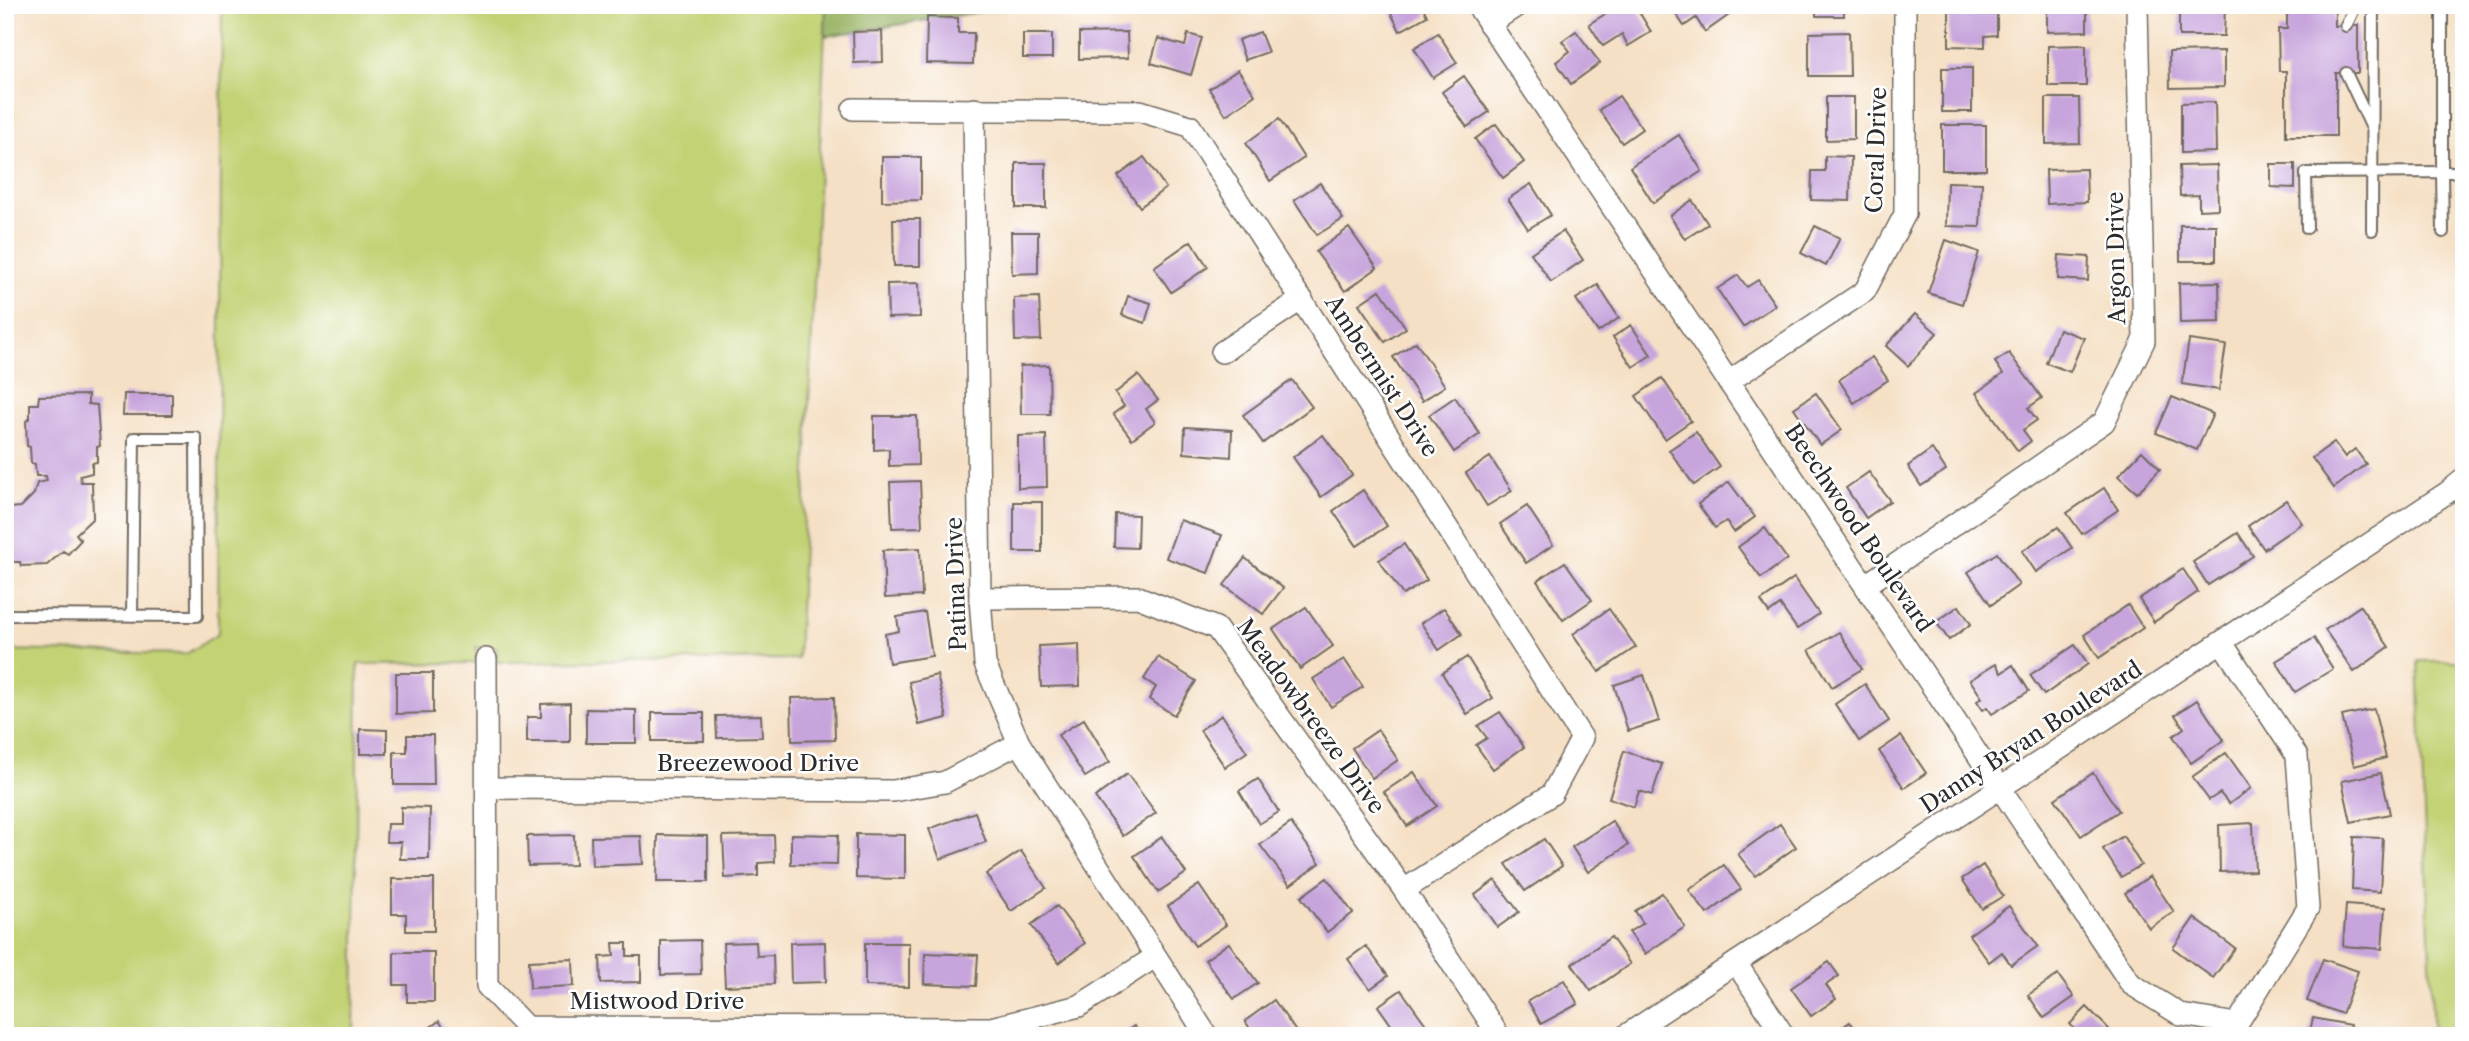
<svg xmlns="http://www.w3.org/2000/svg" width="2469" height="1041" viewBox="0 0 2469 1041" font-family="'Libre Caslon Text',serif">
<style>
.green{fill:#c3d275;stroke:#777e50;stroke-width:2}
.forest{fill:#9ab466;stroke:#627048;stroke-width:2}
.building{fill:#c7a4dc}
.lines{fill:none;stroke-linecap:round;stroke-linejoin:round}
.service-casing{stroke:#726a61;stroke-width:14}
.minor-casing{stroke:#726a61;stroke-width:24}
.service{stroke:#fff;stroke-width:10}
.minor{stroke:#fff;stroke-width:21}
.labels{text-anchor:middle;stroke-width:5;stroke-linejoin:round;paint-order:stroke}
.street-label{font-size:23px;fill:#2b2b2b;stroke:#fff}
</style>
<rect width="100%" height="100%" fill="#fff"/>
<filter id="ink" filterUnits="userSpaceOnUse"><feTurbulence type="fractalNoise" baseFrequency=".0143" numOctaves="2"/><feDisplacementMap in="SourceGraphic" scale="14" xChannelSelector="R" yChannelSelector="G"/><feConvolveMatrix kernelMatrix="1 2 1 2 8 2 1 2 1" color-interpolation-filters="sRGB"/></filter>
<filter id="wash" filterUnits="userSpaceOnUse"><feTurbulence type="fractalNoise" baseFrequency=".00686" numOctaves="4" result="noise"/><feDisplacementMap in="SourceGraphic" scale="28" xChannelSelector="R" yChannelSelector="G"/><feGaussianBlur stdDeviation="1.57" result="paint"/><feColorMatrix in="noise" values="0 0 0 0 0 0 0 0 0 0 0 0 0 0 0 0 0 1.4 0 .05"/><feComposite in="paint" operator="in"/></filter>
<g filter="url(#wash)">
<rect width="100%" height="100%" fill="#f5e0c5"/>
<g class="green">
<path d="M222 5H826L798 659 497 662V647H476V663L358 664 354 1036H5V650L186 654 218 634Z"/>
<path d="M2418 661H2464V1036H2433Z"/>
</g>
<path class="forest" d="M826 5H1025L825 36Z"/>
<g id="blocks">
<g class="building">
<path d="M1387 5H1422L1427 16 1400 31Z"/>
<path d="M1620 5H1635L1651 32 1628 46 1622 34 1603 46 1589 24Z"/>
<path d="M1670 5H1722L1729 15 1705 32 1696 18 1684 26Z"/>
<rect x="1816" y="5" width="28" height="11"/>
<path d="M1949 5H1997V35L1985 36V47L1949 46Z"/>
<path d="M2047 5H2087V31L2047 32Z"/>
<path d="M2179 5H2225L2224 36H2179Z"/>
<path d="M2287 5H2335V26L2358 25V73H2336V136H2286V71H2279L2278 29H2287Z"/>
<path d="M927 17 958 18V33H974L973 64 926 63Z"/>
<path d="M882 31 883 62 854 63 853 32Z"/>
<path d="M1576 31 1600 63 1571 84 1556 62 1570 51 1562 41Z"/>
<path d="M1127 32 1128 58 1079 59V33Z"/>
<path d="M1260 32 1268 52 1245 60 1238 40Z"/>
<path d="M1849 32 1850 76H1809V33Z"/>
<path d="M1438 33 1457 63 1433 78 1414 48Z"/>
<rect x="1023" y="34" width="29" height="24"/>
<path d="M1188 34 1202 38 1191 75 1151 63 1158 38 1185 46Z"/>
<path d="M2086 45V86H2048V46Z"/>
<path d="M2224 51V87L2170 88 2169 52Z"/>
<rect x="1942" y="68" width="30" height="44"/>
<path d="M1238 70 1255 95 1226 115 1209 89Z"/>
<path d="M1464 76 1489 112 1467 127 1442 92Z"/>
<path d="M1619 96 1642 129 1622 143 1599 110Z"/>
<path d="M1826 97H1854V139L1826 140Z"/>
<path d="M2046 98H2079L2080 143 2046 144Z"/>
<path d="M2215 102 2216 152 2181 153V103Z"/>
<path d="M1279 119 1304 158 1270 181 1246 143Z"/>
<path d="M1496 124 1524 162 1503 178 1475 139Z"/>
<rect x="1942" y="125" width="44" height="45"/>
<path d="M1679 135 1702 171 1653 203 1630 167Z"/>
<path d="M1825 156 1851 157 1850 201 1811 200 1812 171H1825Z"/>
<path d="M882 157H921V200L882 201Z"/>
<path d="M1144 157 1166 188 1140 207 1118 176Z"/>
<rect x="1016" y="163" width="30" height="45"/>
<path d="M2271 164H2295V188L2271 187Z"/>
<path d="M2217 165 2218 209 2199 210V195L2180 196 2179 166Z"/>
<path d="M2086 169 2087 202 2047 204 2046 170Z"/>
<path d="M1947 182 1982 183 1980 227 1946 226Z"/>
<path d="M1320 183 1343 219 1317 235 1294 200Z"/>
<path d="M1531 184 1551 215 1528 229 1508 199Z"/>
<path d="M1692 200 1708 224 1685 239 1670 216Z"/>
<path d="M893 219H920V266H894Z"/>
<rect x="2180" y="225" width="36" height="36"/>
<path d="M1815 226 1840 238 1826 266 1801 253Z"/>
<path d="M1349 228 1377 268 1345 291 1316 252Z"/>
<path d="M1563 231 1583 260 1551 282 1531 253Z"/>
<path d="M1011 232H1038V273L1012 274Z"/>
<path d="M1946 240 1979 252 1962 304 1928 293Z"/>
<path d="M1191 241 1208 267 1171 292 1154 267Z"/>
<path d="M2059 255 2089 257 2088 281 2058 279Z"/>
<path d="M1738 275 1747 287 1758 280 1775 305 1743 327 1717 289Z"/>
<path d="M2219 282 2220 322 2180 323 2179 283Z"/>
<path d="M919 283 920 317 888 318 887 284Z"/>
<path d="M1598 285 1619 318 1598 332 1576 299Z"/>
<path d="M1380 290 1406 328 1385 342 1359 304Z"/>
<path d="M1128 296 1151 303 1145 323 1122 315Z"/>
<path d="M1039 297 1041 340 1015 341 1014 298Z"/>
<path d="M1915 314 1937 333 1908 366 1886 346Z"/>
<path d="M1631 325 1651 355 1633 367 1613 337Z"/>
<path d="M2059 329 2084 338 2070 372 2046 363Z"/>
<path d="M2189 340 2226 345 2219 390 2182 384Z"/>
<path d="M1416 342 1445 386 1422 401 1393 357Z"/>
<path d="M2009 353 2042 398 2028 408 2037 420 2023 430 2031 441 2018 451 1976 393 2003 374 1995 362Z"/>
<path d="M1872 357 1888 380 1854 403 1839 380Z"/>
<path d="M1049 365 1050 414H1021L1020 366Z"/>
<path d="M1138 375 1158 400 1146 409 1155 422 1132 439 1113 414 1124 406 1115 393Z"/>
<path d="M1662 378 1691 421 1665 439 1636 396Z"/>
<path d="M1292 380 1312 407 1263 443 1243 415Z"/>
<path d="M1816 393 1842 430 1820 445 1794 408Z"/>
<path d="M124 394H172V415H123Z"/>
<path d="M88 395V404L97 405 100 446 97 447V462L92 463V473L80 476 81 482H92L93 518 76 534 81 540 68 554 63 551 47 565 21 566 20 562H10L8 551H5V520L9 519V508L21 507 34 494 37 483 47 481 46 476H36L35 464 31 463 30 447 27 446 26 421 30 418V404H38L39 396Z"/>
<path d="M1455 397 1480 434 1454 452 1429 415Z"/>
<path d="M2172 397 2213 414 2197 450 2156 433Z"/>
<path d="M874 416H917L918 465 889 466V449L874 450Z"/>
<path d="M1185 427 1232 430 1231 457 1184 453Z"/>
<path d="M1696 432 1720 467 1694 485 1669 450Z"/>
<path d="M1046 435 1047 487 1018 488V436Z"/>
<path d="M1323 435 1352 475 1321 497 1293 457Z"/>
<path d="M2334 442 2345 457 2355 449 2366 464 2334 488 2312 458Z"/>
<path d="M1932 449 1946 470 1921 486 1908 466Z"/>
<path d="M2142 451 2160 469 2137 493 2118 476Z"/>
<path d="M1490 457 1512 491 1487 506 1466 473Z"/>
<path d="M1869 472 1890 501 1866 518 1846 488Z"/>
<path d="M920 481 922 527 892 528 890 482Z"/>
<path d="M1729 482 1755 517 1734 532 1726 521 1715 528 1698 504Z"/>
<path d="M2104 488 2118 510 2082 534 2067 513Z"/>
<path d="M1363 490 1387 526 1357 546 1333 511Z"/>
<path d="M2286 500 2302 523 2264 549 2248 526Z"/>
<rect x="1014" y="502" width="28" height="50"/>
<path d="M1527 506 1553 545 1526 563 1500 524Z"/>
<path d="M1115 514 1138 515 1137 548 1114 547Z"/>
<path d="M1180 520 1222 535 1208 573 1166 558Z"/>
<path d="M2058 527 2072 548 2036 572 2022 551Z"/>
<path d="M1765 528 1787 559 1761 578 1738 547Z"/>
<path d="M2238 533 2253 556 2208 585 2193 562Z"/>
<path d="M1404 544 1427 580 1403 595 1379 560Z"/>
<path d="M920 548 922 596 885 598 883 550Z"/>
<path d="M1997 553 2019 585 1991 605 1968 572Z"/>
<path d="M1245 558 1283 588 1263 614 1224 585Z"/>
<path d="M1565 562 1592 600 1563 620 1537 581Z"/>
<path d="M2183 569 2198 592 2154 622 2139 599Z"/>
<path d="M1794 578 1819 614 1797 629 1780 605 1769 613 1761 601Z"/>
<path d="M2128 605 2143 628 2099 658 2084 635Z"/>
<path d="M1959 606 1971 624 1949 640 1936 622Z"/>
<path d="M2360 606 2389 647 2354 672 2325 630Z"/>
<path d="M1306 607 1333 646 1300 669 1273 629Z"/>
<path d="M1444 608 1462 634 1439 650 1421 623Z"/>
<path d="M1609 609 1636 647 1599 672 1573 634Z"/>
<path d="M925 612 932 656 889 663 885 634 899 631 897 617Z"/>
<path d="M1839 632 1862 669 1832 687 1809 650Z"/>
<path d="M2314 638 2333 669 2295 692 2276 661Z"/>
<path d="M1079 644 1080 686 1041 687 1039 646Z"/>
<path d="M2075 645 2088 664 2044 695 2030 675Z"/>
<path d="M1158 657 1196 681 1174 715 1149 699 1156 687 1144 679Z"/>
<path d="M1467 657 1493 698 1467 714 1442 673Z"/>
<path d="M1344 659 1363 687 1331 707 1313 679Z"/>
<path d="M1996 664 2001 673 2013 665 2029 691 1992 714 1987 707 1983 710 1977 701 1982 698 1970 680Z"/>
<path d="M396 673H433V713L396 714Z"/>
<path d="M937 675 947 718 919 725 909 682Z"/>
<path d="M1644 675 1659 721 1628 731 1614 685Z"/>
<path d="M1865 684 1889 721 1859 741 1835 704Z"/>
<path d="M834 697 835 740 792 741 791 698Z"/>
<path d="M2197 700 2224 740 2191 763 2173 736 2184 728 2175 715Z"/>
<path d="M570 703V742H527V717H541V704Z"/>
<path d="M586 709 636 710V743H586Z"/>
<path d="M2374 709 2386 758 2354 766 2342 716Z"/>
<path d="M1500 712 1524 747 1493 769 1476 745 1487 738 1478 726Z"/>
<rect x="652" y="713" width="52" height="28"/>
<path d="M761 715 762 737 717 738 716 716Z"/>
<path d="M1222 715 1247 752 1225 767 1200 730Z"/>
<path d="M1084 719 1110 762 1085 777 1058 735Z"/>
<path d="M360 729 387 730V754H360Z"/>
<path d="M1378 730 1398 760 1372 778 1352 748Z"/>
<path d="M407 735H433L434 785H394V752H407Z"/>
<path d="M1901 736 1926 773 1904 788 1879 751Z"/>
<path d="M1624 751 1662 764 1652 795 1639 791 1634 807 1609 798Z"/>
<path d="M2226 753 2251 788 2229 804 2220 793 2209 800 2192 777Z"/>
<path d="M1414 772 1437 806 1407 826 1384 792Z"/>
<path d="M2093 773 2119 811 2081 836 2055 799Z"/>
<path d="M2381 773 2390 814 2351 822 2342 781Z"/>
<path d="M1127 774 1156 813 1123 836 1095 797Z"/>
<path d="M1258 779 1279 812 1259 824 1239 791Z"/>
<path d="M401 807 430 808 429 859H400L401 842H386L387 824H401Z"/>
<path d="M975 812 986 842 940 859 929 829Z"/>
<path d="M1612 821 1628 845 1588 872 1572 847Z"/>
<path d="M1291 823 1320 863 1290 885 1260 845Z"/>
<path d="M2253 823 2255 871 2220 872 2219 825Z"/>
<path d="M1780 824 1796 847 1755 876 1738 854Z"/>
<path d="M791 834 838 835 837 865 791 864Z"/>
<path d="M856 834 905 835V879L856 878Z"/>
<path d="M574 835 575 865 528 866 527 836Z"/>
<path d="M658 835 708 836V882H657Z"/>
<path d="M774 835 775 862 758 863V876L725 878 723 836Z"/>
<path d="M641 836 643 864 592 866 591 837Z"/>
<path d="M2123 836 2141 865 2121 877 2103 849Z"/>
<path d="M1162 837 1186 873 1158 892 1134 856Z"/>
<path d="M2354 837 2383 838 2380 892 2352 890Z"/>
<path d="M1544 839 1562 866 1525 891 1506 864Z"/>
<path d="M1021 851 1046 888 1011 911 986 874Z"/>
<path d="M1724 865 1741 889 1707 914 1689 890Z"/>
<path d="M1983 865 2003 896 1982 909 1962 879Z"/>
<path d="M2150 876 2174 912 2149 928 2125 893Z"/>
<path d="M1327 878 1353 913 1327 932 1301 897Z"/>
<path d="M392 879H434V931H406V914H392Z"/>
<path d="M1495 880 1519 912 1498 927 1475 895Z"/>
<path d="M1199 885 1226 925 1195 946 1168 906Z"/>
<path d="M1662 893 1685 927 1645 954 1629 932 1643 923 1635 911Z"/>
<path d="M2346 905 2385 908 2382 949 2343 946Z"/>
<path d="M1057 906 1085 943 1059 963 1031 925Z"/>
<path d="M2009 906 2038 946 2011 965 2002 952 1989 962 1969 935Z"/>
<path d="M2194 918 2235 948 2213 978 2173 948Z"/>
<path d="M1611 937 1630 964 1591 991 1572 964Z"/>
<path d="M700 940 701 974 661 975V941Z"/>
<path d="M756 942 757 956 773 955 774 984 725 986 723 943Z"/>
<path d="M825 942 826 982 791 983 790 943Z"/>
<path d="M613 943H627V956H641V982L601 983 600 957 614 956Z"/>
<path d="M865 943H909V987L865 986Z"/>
<path d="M1229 943 1258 983 1234 999 1205 960Z"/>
<path d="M1366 946 1388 976 1370 989 1348 959Z"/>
<path d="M394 952H434V1002H407V985H394Z"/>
<path d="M925 953 978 955 976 986 924 984Z"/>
<path d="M573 959 574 986 530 988 529 961Z"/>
<path d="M2323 959 2358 971 2342 1014 2307 1001Z"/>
<path d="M1829 962 1839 976 1826 985 1836 999 1811 1016 1791 988Z"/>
<path d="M2058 975 2074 997 2044 1018 2028 995Z"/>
<path d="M1564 980 1578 1004 1541 1024 1528 1001Z"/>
<path d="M1401 990 1427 1026 1414 1036H1399L1378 1006Z"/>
<path d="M1274 1000 1299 1036H1255L1245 1021Z"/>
<path d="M2087 1007 2109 1029 2103 1036H2081L2070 1024Z"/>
<path d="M2313 1018 2350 1025 2348 1036H2309Z"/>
<path d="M439 1021 450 1036H418Z"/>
<path d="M1850 1022 1860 1036H1830Z"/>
<path d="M1134 1026 1141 1036H1120Z"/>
</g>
</g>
</g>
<g filter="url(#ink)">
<use href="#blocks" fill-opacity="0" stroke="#726a61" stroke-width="2"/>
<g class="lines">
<defs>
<g id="service">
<path d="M2442 5V172H2464"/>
<path d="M2346 26 2356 5"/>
<path d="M2346 73 2371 126"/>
<path d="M2307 228 2306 173 2442 172 2443 232"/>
<path d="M2372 230 2373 5"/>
<path d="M5 615 197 616 196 438H134L132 616"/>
</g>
<g id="minor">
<path d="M1477 5 2131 984 2181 1015 2237 1024"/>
<path d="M1489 24 1518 5"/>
<path d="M853 109 1140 111 1190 126 1582 738 1552 794 1404 890"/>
<path d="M974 109 980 598 985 664 1019 743 1207 1036"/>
<path d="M1222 352 1302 299"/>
<path d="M1728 382 1865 291 1905 214V5"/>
<path d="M1866 585 2104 422 2144 341 2137 5"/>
<path d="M980 598 1138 597 1216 628 1404 890 1499 1036"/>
<path d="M2222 643 2297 756 2308 908 2237 1024"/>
<path d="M486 659 487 986 526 1027 991 1028 1079 1006 1155 957"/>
<path d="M487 788 893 791 945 782 1019 743"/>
<path d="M1736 963 1784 1036"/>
<path d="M1625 1036 2448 492 2464 479"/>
</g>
</defs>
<use href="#service" class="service-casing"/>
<use href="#minor" class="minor-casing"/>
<use href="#service" class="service"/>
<use href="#minor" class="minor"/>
</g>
</g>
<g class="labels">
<g class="street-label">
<text transform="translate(1876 150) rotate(-88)" y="8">Coral Drive</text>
<text transform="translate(2116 258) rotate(-91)" y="8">Argon Drive</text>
<text transform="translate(1382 376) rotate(57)" y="8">Ambermist Drive</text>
<text transform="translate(1859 528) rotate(56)" y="8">Beechwood Boulevard</text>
<text transform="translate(956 584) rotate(-92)" y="8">Patina Drive</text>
<text transform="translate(1311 716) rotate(54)" y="8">Meadowbreeze Drive</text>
<text transform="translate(2031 737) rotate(-33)" y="8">Danny Bryan Boulevard</text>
<text x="758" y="771">Breezewood Drive</text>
<text x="657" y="1009">Mistwood Drive</text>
</g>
</g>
<rect width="2469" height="1041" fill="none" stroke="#fff" stroke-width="28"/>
</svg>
